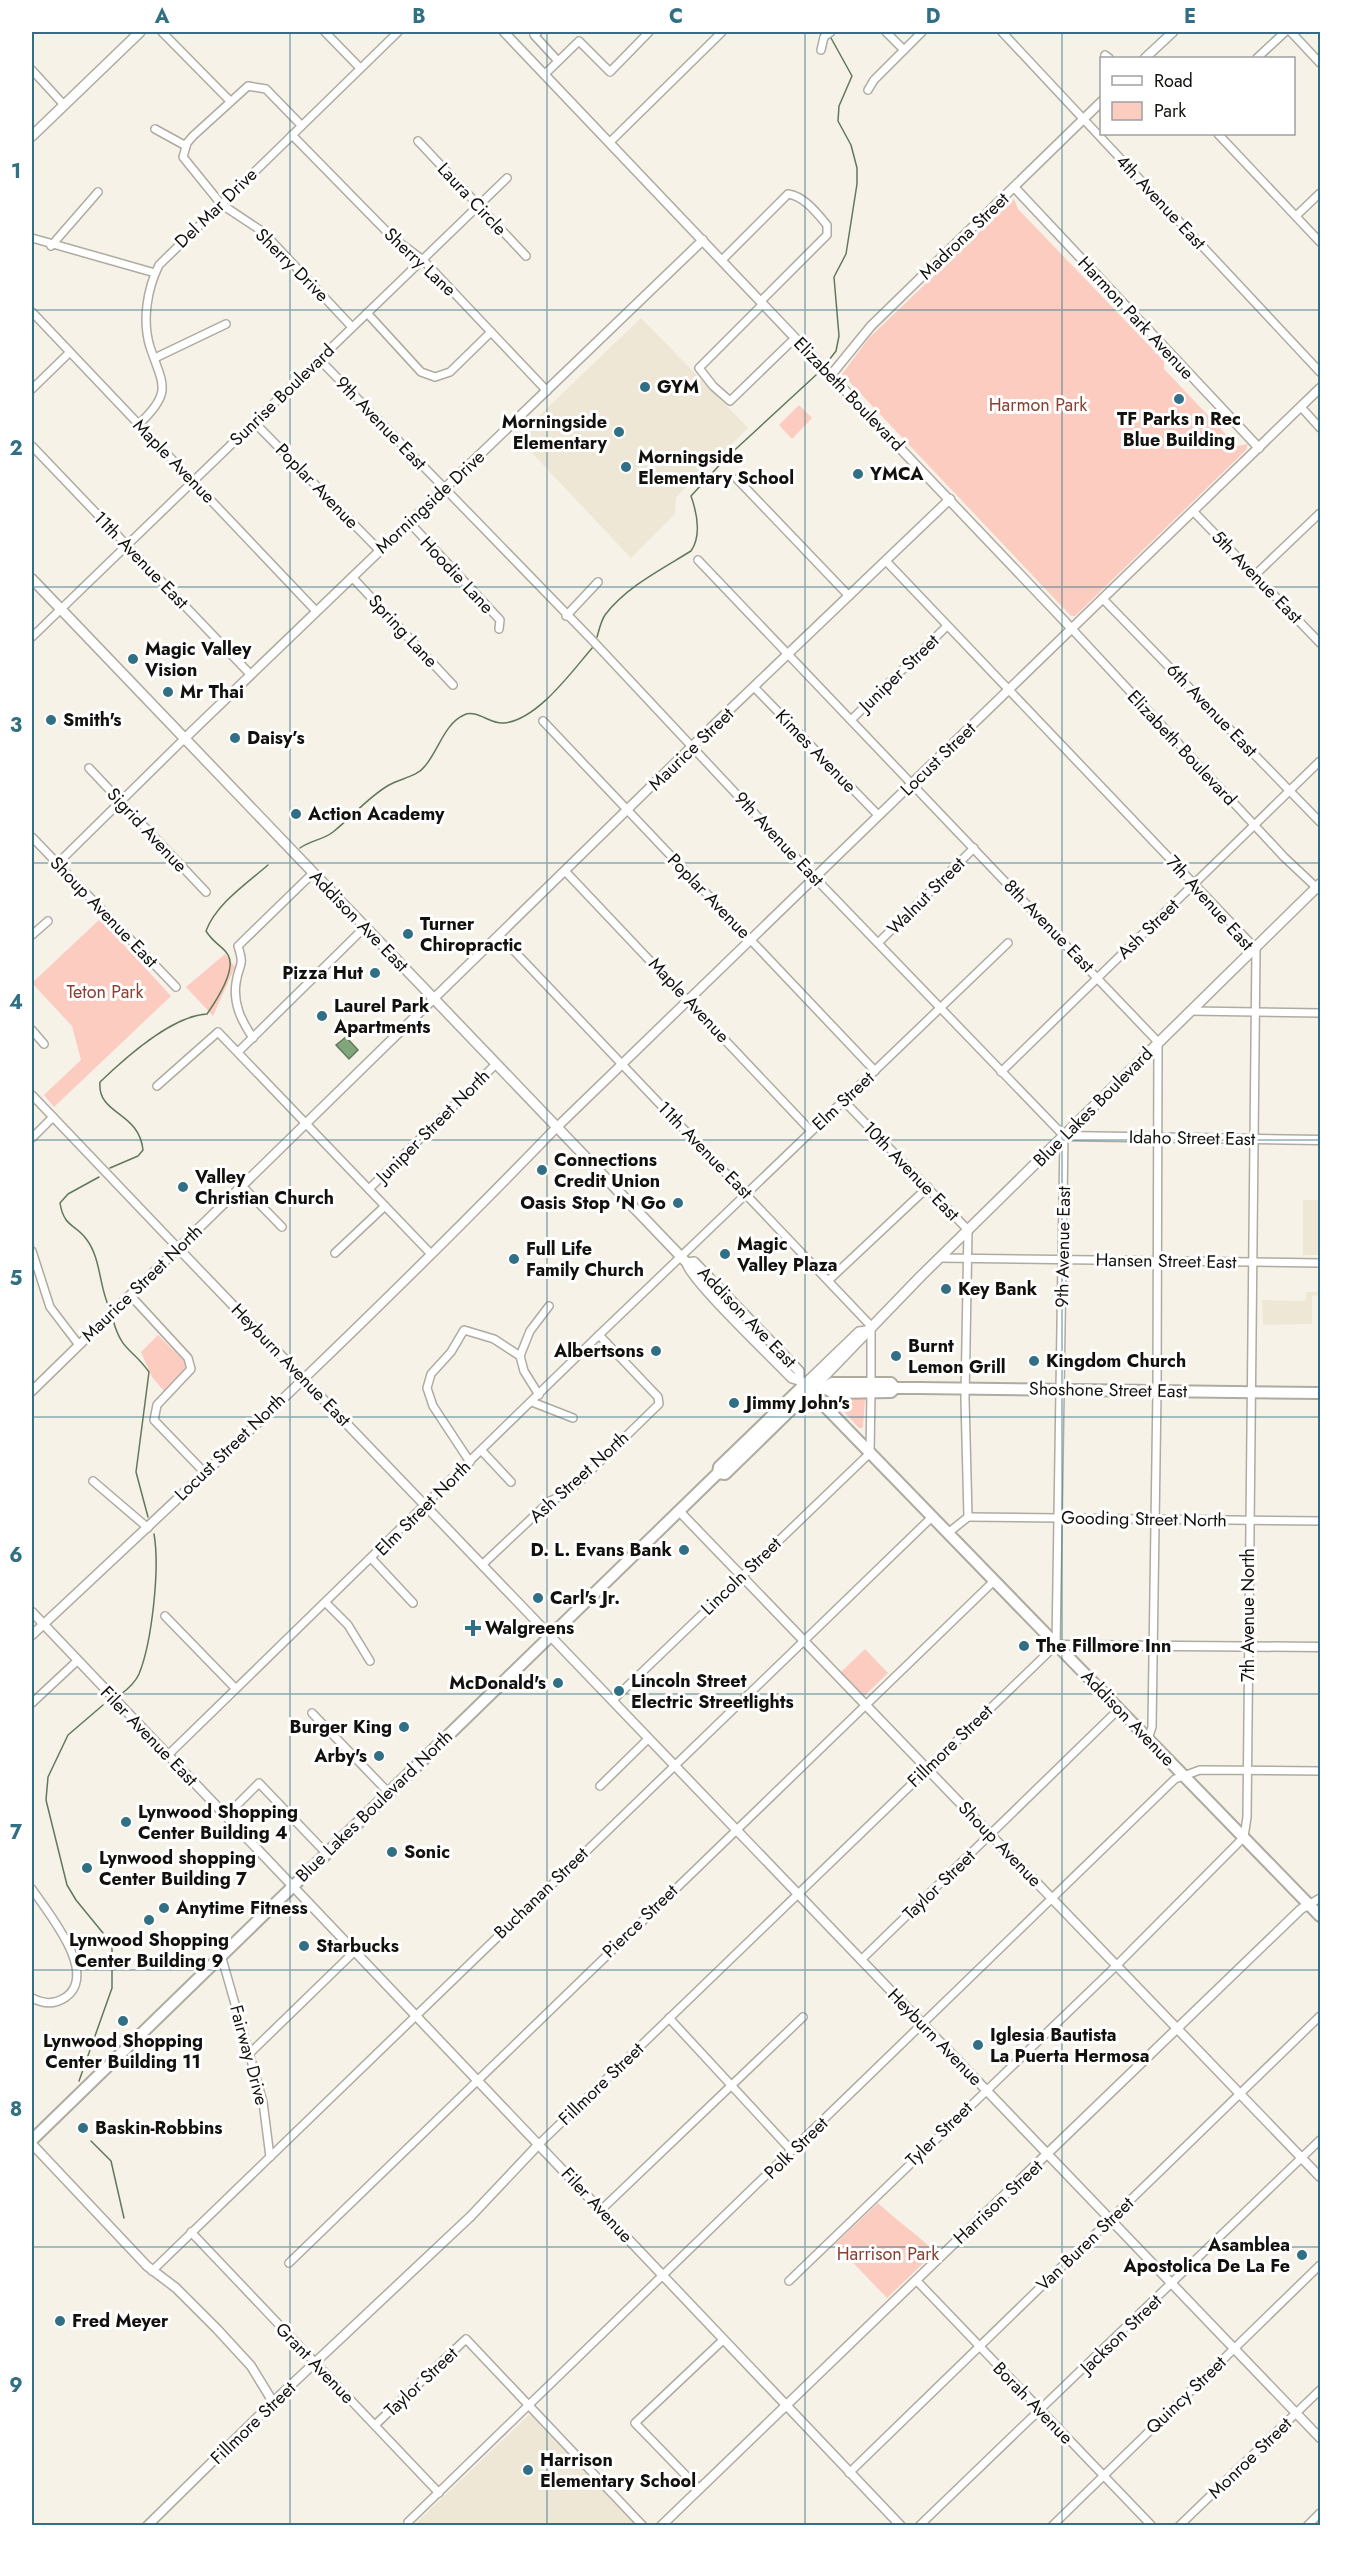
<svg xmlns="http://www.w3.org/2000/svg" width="1352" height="2557" viewBox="0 0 1352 2557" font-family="Jost,sans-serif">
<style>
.built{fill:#eee7d5}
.green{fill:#fcccc1}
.water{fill:#81a57c;stroke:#60795b;stroke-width:1.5}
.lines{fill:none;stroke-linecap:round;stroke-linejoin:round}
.stream{stroke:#60795b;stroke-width:1.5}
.minor-casing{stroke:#afaba1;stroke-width:10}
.tertiary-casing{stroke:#afaba1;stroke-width:11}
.secondary-casing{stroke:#afaba1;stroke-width:12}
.primary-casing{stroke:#afaba1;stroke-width:14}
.minor{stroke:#fff;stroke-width:7}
.tertiary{stroke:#fff;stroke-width:8}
.secondary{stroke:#fff;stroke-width:9}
.primary{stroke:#fff;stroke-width:10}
.grid{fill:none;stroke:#306f84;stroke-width:1.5;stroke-opacity:0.55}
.poi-dot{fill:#306f84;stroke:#fff;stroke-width:2}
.labels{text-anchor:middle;stroke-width:6;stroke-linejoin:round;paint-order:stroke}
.street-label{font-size:18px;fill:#12110d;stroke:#fff}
.poi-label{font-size:18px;font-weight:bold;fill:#12110d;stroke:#fff;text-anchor:start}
.park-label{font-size:18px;fill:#874032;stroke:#fff}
.neatline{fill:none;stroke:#306f84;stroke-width:2}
.grid-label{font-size:20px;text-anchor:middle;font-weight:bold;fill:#306f84}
</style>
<rect width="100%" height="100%" fill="#f7f2e8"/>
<g class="built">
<path d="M641 318 748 428 676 497 675 514 631 558 517 437Z"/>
<rect x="1303" y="1200" width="17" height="55"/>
<path d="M1307 1292H1320V1295L1312 1296V1324L1263 1325 1262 1300 1305 1301Z"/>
<path d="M530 2414 636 2525H414Z"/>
</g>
<g class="green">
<path d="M1014 199 1018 209 1164 361V369L1237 446 1248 444 1246 450 1075 616H1071L842 374 869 338Z"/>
<path d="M799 405 812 418 792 439 779 425Z"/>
<path d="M100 919 171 996 54 1107 44 1095 81 1060 72 1026 32 983Z"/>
<path d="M225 954 235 967 213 1016 186 987Z"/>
<path d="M158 1335 188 1365 164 1391 152 1377 141 1352Z"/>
<path d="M835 1396H862L865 1399 863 1428H859L834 1401Z"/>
<path d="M865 1649 888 1673 863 1697 840 1673Z"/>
<path d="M878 2203C897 2221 917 2234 935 2252L887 2298 835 2244Z"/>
</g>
<path class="water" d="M346 1037 358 1050 349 1059 336 1045Z"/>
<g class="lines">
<g class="stream">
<path d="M829 360 836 351 839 336 834 277 846 254 857 184V168L851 145 838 121 839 106 852 76 831 38"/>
<path d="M597 637C599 630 601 621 605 615 626 587 662 569 691 551 702 535 697 513 691 496L726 458 816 375"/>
<path d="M300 848C311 840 323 840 333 832 352 817 368 797 389 785 401 778 417 777 425 766 438 751 445 723 464 715 476 709 490 724 503 723 537 721 572 671 593 647"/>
<path d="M110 1168 138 1156 143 1150C139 1111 97 1115 100 1082 125 1058 171 1016 207 1014 216 1001 237 970 228 955 223 946 214 944 206 931 216 904 246 884 268 865"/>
<path d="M99 1177 68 1194 60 1203C64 1228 76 1224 87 1240 101 1259 99 1286 109 1307"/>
<path d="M113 1320C122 1352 132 1348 149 1372L136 1472 148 1517"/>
<path d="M120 1695C128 1689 135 1683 139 1674 152 1642 160 1568 154 1534"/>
<path d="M79 2081 112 1988V1944L76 1900 67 1885 46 1800 48 1777 68 1735 103 1705"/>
<path d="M91 2141 111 2161 124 2218"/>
</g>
<defs>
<g id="minor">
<path d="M162 32 230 101"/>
<path d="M325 32 360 68"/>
<path d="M538 32 534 35 558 61"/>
<path d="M886 32 904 50"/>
<path d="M1002 32 1320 372"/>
<path d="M1291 32 1320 63"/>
<path d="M821 50 824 37 831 32"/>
<path d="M1105 55 1109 58"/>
<path d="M1257 58 1285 32"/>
<path d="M32 70 64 105"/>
<path d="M545 74 579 41 610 72 649 32"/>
<path d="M868 90 874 80 922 32"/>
<path d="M301 125 266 89 248 86 193 136 187 143 183 157 221 204 263 232 352 327"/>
<path d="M155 129 186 146"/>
<path d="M1218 134 1320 242"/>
<path d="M292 135 392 237 423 260 547 391"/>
<path d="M418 141 526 256"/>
<path d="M610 142 722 32"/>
<path d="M1296 216 1320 193"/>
<path d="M32 238 155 273"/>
<path d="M51 246 98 192"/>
<path d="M722 260 788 194C804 196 817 213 827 225V235L761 301"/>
<path d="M763 304 699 368 713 386 730 401 795 338"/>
<path d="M32 312 316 611"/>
<path d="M367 313 421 372 435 377 450 372 491 332"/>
<path d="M155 358 226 324"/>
<path d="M319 359 593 641 814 877 1064 1136 1056 1645 539 2144"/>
<path d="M32 389 69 353"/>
<path d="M1301 407 1320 428"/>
<path d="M255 423 379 550"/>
<path d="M139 424C173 392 163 385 150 347 142 321 147 289 159 265L398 32"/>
<path d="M32 446 250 674"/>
<path d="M737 479 849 596"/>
<path d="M1193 511 1320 643"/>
<path d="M409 522 500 620 499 629"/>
<path d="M698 560 1158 1042 1157 1391 1152 1727 1148 1739"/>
<path d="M1255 575 1320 513"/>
<path d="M352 577 453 685"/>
<path d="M1103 599 1320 822"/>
<path d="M566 616 598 582"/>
<path d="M1072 629 1284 857 1318 889"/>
<path d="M32 637 507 178"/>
<path d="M754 687 878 815"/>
<path d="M851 720 947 626"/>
<path d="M543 721 875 1071"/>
<path d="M89 768 206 892"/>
<path d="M32 837 176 987"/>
<path d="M57 864 183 740"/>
<path d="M565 871 811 1131"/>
<path d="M32 935 48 921"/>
<path d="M499 935 871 1326V1383"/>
<path d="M878 943 974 848"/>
<path d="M1191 1011 1320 1013"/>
<path d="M32 1030 44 1044"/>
<path d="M253 1038C241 1020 233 1004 236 983 239 962 245 968 238 946L313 873"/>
<path d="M238 1052 365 927"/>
<path d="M1001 1072 1320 761"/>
<path d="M157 1086 218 1032 431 1254"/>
<path d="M32 1095 178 1248"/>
<path d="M844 1101 968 1230 965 1399 968 1517 948 1533"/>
<path d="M32 1138 53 1117"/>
<path d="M242 1186 282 1227"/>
<path d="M369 1189 496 1064"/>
<path d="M32 1251 50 1307 79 1345"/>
<path d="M335 1253 385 1206"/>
<path d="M940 1258 1320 1263"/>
<path d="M829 1280 928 1187"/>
<path d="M130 1295 188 1358 191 1369 157 1405 154 1420 204 1472"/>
<path d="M520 1356 530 1331 549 1306"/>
<path d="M532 1402 573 1418"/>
<path d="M482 1451 511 1482"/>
<path d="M470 1462 433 1406 427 1388 431 1374 451 1352 464 1330 494 1339 520 1356 524 1371 539 1395"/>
<path d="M93 1481 148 1528"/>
<path d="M968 1517 1320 1521"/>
<path d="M372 1559 413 1603"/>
<path d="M483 1564 550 1501 563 1495 578 1483 659 1404 658 1397 599 1335"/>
<path d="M326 1603 348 1625 370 1661"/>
<path d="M165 1616 235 1688"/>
<path d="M613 1700 870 1453 871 1392"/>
<path d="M32 1703 77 1661"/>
<path d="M312 1713 388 1792"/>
<path d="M167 1756 599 1335 1008 943"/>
<path d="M600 1786 648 1739"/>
<path d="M226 1816 259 1783 326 1853"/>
<path d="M32 1889C48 1913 99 1973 66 1997 54 2005 44 2004 32 1998"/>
<path d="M1310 1904 1320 1898"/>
<path d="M221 1955 263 2102 270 2157"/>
<path d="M861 1960 1119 1709"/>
<path d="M669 2018 792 2151"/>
<path d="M249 2054 355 1951"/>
<path d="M601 2210 803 2017"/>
<path d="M191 2232 439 2493"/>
<path d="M289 2263 994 1581"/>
<path d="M152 2271 932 1517"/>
<path d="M916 2280 1152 2526"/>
<path d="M789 2281 1116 1966 1244 1837 1247 1817 1256 949 886 561"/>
<path d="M375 2425 466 2339 643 2526"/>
<path d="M849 2473 1320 2016"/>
<path d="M699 2489 635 2423 723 2340"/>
<path d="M408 2522 1175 1779 1200 1770 1320 1771"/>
<path d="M919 2526 1320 2140"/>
<path d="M1052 2526 1320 2265"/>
<path d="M1179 2526 1320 2390"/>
<path d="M1307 2526 1320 2513"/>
</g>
<g id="tertiary">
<path d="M504 32 1072 629"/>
<path d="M1145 58 1173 32"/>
<path d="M1014 187 1259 448"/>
<path d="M831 375 871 326 1102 101"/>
<path d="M183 740 703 240"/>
<path d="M1064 1136 1320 1140"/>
<path d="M178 1248 1320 2438"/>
<path d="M32 1391 723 716 950 499"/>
<path d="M679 1511 1320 2177"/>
<path d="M32 1612 901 2526"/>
<path d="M32 1635C209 1470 386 1304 554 1130L1320 388"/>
<path d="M1056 1645 1320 1647"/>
<path d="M32 2144 147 2266 176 2288 217 2329 251 2366 273 2402"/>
<path d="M147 2526 273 2402 471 2216 539 2144"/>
<path d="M661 2526 1301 1909 1310 1904"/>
</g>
<g id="secondary">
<path d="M32 136 140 32"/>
<path d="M32 579 687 1263C688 1277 777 1362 792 1378L799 1380 810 1391 921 1276 1320 884"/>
<path d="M687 1263 694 1262 799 1371V1380"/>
<path d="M804 1385 859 1332 866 1331"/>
</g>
<g id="primary">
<path d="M822 1389 832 1383H891L895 1388"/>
<path d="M827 1389 833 1393 891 1392 895 1388H919L1320 1393"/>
<path d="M810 1391 1320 1916"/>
<path d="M718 1473 725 1474 810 1391"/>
<path d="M32 2140 718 1473 719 1467 804 1385"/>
</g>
</defs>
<use href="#minor" class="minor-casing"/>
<use href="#tertiary" class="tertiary-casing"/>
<use href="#secondary" class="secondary-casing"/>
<use href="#primary" class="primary-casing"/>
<use href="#minor" class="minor"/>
<use href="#tertiary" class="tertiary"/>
<use href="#secondary" class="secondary"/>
<use href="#primary" class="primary"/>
</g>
<path class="grid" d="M290 32V2526M547 32V2526M805 32V2526M1062 32V2526M32 310H1320M32 587H1320M32 863H1320M32 1140H1320M32 1417H1320M32 1694H1320M32 1970H1320M32 2247H1320"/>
<g class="poi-dot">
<circle cx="645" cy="387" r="6"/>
<circle cx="1179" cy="399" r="6"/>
<circle cx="619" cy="432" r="6"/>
<circle cx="626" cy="467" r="6"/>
<circle cx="858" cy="474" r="6"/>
<circle cx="133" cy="659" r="6"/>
<circle cx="168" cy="692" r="6"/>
<circle cx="51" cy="720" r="6"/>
<circle cx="235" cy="738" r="6"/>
<circle cx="296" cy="814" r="6"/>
<circle cx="408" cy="934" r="6"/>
<circle cx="375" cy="973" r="6"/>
<circle cx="322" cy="1016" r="6"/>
<circle cx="542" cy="1170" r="6"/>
<circle cx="183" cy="1187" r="6"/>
<circle cx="678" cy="1203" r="6"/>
<circle cx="725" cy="1254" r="6"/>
<circle cx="514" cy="1259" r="6"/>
<circle cx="946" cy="1289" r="6"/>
<circle cx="656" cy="1351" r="6"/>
<circle cx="896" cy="1356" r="6"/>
<circle cx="1034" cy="1361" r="6"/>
<circle cx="734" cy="1403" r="6"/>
<circle cx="684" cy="1550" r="6"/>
<circle cx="538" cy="1598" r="6"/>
<path d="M470 1619h6v6h6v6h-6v6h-6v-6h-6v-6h6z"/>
<circle cx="1024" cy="1646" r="6"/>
<circle cx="558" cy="1683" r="6"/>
<circle cx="619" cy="1691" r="6"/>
<circle cx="404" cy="1727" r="6"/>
<circle cx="379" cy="1756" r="6"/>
<circle cx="126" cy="1822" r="6"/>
<circle cx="392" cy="1852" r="6"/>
<circle cx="87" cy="1868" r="6"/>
<circle cx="164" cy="1908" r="6"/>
<circle cx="149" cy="1920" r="6"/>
<circle cx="304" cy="1946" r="6"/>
<circle cx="123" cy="2021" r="6"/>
<circle cx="978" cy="2045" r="6"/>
<circle cx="83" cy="2128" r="6"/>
<circle cx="1302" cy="2255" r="6"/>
<circle cx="60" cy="2321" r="6"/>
<circle cx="528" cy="2470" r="6"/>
</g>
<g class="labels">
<g class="street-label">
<text transform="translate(472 199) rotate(47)" y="6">Laura Circle</text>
<text transform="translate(1161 202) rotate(47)" y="6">4th Avenue East</text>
<text transform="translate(216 208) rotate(-44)" y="6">Del Mar Drive</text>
<text transform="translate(964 236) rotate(-44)" y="6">Madrona Street</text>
<text transform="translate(420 262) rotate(43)" y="6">Sherry Lane</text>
<text transform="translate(292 265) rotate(45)" y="6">Sherry Drive</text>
<text transform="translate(1136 318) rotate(47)" y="6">Harmon Park Avenue</text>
<text transform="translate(849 394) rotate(46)" y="6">Elizabeth Boulevard</text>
<text transform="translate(282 395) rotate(-44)" y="6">Sunrise Boulevard</text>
<text transform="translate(381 423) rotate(46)" y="6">9th Avenue East</text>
<text transform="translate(174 461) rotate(46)" y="6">Maple Avenue</text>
<text transform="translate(317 486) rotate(46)" y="6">Poplar Avenue</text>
<text transform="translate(430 502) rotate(-43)" y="6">Morningside Drive</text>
<text transform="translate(141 560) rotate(46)" y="6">11th Avenue East</text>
<text transform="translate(457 575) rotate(47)" y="6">Hoodie Lane</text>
<text transform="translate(1257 577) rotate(46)" y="6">5th Avenue East</text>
<text transform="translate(403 631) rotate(47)" y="6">Spring Lane</text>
<text transform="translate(899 673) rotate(-44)" y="6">Juniper Street</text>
<text transform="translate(1212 710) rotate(46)" y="6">6th Avenue East</text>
<text transform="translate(1182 748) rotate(47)" y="6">Elizabeth Boulevard</text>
<text transform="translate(691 749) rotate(-44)" y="6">Maurice Street</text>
<text transform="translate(816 751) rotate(46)" y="6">Kimes Avenue</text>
<text transform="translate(938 759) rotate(-44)" y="6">Locust Street</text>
<text transform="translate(147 830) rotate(47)" y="6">Sigrid Avenue</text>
<text transform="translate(779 839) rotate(47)" y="6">9th Avenue East</text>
<text transform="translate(709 896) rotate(46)" y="6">Poplar Avenue</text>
<text transform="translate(926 896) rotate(-45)" y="6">Walnut Street</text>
<text transform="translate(1210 903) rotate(48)" y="6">7th Avenue East</text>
<text transform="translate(104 912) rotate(46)" y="6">Shoup Avenue East</text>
<text transform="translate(359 921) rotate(46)" y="6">Addison Ave East</text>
<text transform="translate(1049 926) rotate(46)" y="6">8th Avenue East</text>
<text transform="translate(1148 929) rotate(-44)" y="6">Ash Street</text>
<text transform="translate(689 1000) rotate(47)" y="6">Maple Avenue</text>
<text transform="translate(843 1101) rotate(-43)" y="6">Elm Street</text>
<text transform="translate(1093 1107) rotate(-45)" y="6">Blue Lakes Boulevard</text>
<text transform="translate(433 1126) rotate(-45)" y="6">Juniper Street North</text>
<text transform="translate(1192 1138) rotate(1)" y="6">Idaho Street East</text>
<text transform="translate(705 1150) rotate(46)" y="6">11th Avenue East</text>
<text transform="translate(911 1171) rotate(46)" y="6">10th Avenue East</text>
<text transform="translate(1063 1247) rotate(-89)" y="6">9th Avenue East</text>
<text transform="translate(1166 1261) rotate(1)" y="6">Hansen Street East</text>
<text transform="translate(142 1283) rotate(-44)" y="6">Maurice Street North</text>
<text transform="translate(747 1317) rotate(46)" y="6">Addison Ave East</text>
<text transform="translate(291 1365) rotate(46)" y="6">Heyburn Avenue East</text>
<text transform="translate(1108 1390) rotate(1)" y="6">Shoshone Street East</text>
<text transform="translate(230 1447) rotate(-44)" y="6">Locust Street North</text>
<text transform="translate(579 1477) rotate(-42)" y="6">Ash Street North</text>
<text transform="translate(423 1508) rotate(-45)" y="6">Elm Street North</text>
<text transform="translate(1144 1519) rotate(1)" y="6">Gooding Street North</text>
<text transform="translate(741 1576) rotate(-44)" y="6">Lincoln Street</text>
<text transform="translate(1248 1615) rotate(-90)" y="6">7th Avenue North</text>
<text transform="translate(1128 1718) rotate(46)" y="6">Addison Avenue</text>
<text transform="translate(149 1736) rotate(46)" y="6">Filer Avenue East</text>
<text transform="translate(950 1746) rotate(-44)" y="6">Fillmore Street</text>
<text transform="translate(374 1806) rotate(-44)" y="6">Blue Lakes Boulevard North</text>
<text transform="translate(1000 1844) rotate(46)" y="6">Shoup Avenue</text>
<text transform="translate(939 1885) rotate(-44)" y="6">Taylor Street</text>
<text transform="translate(541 1893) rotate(-44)" y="6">Buchanan Street</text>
<text transform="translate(640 1921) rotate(-44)" y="6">Pierce Street</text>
<text transform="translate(935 2037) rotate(46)" y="6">Heyburn Avenue</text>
<text transform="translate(249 2055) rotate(75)" y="6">Fairway Drive</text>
<text transform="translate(601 2084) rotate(-44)" y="6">Fillmore Street</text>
<text transform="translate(939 2134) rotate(-44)" y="6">Tyler Street</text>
<text transform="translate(796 2148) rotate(-44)" y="6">Polk Street</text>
<text transform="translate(998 2202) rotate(-43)" y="6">Harrison Street</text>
<text transform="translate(597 2205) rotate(47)" y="6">Filer Avenue</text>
<text transform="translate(1085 2244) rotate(-44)" y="6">Van Buren Street</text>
<text transform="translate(1121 2334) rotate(-44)" y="6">Jackson Street</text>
<text transform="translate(315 2363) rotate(46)" y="6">Grant Avenue</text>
<text transform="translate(421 2382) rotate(-43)" y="6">Taylor Street</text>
<text transform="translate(1186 2395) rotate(-44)" y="6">Quincy Street</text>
<text transform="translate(1033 2403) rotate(46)" y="6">Borah Avenue</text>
<text transform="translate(253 2423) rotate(-44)" y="6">Fillmore Street</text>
<text transform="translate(1250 2458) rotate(-44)" y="6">Monroe Street</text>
</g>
<g class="poi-label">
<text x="657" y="393">GYM</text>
<text x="1179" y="425" text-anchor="middle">TF Parks n Rec<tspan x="1179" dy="21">Blue Building</tspan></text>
<text x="607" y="428" text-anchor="end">Morningside<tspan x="607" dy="21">Elementary</tspan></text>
<text x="638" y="463">Morningside<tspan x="638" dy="21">Elementary School</tspan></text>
<text x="870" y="480">YMCA</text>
<text x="145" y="655">Magic Valley<tspan x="145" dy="21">Vision</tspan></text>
<text x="180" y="698">Mr Thai</text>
<text x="63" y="726">Smith's</text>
<text x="247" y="744">Daisy’s</text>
<text x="308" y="820">Action Academy</text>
<text x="420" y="930">Turner<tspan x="420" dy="21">Chiropractic</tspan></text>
<text x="363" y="979" text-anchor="end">Pizza Hut</text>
<text x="334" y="1012">Laurel Park<tspan x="334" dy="21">Apartments</tspan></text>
<text x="554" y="1166">Connections<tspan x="554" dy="21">Credit Union</tspan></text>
<text x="195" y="1183">Valley<tspan x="195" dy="21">Christian Church</tspan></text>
<text x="666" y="1209" text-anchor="end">Oasis Stop 'N Go</text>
<text x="737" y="1250">Magic<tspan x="737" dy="21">Valley Plaza</tspan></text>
<text x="526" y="1255">Full Life<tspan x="526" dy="21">Family Church</tspan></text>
<text x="958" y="1295">Key Bank</text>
<text x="908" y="1352">Burnt<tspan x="908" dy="21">Lemon Grill</tspan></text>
<text x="644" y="1357" text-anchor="end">Albertsons</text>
<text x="1046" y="1367">Kingdom Church</text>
<text x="746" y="1409">Jimmy John's</text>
<text x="672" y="1556" text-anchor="end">D. L. Evans Bank</text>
<text x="550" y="1604">Carl's Jr.</text>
<text x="485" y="1634">Walgreens</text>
<text x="1036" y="1652">The Fillmore Inn</text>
<text x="631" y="1687">Lincoln Street<tspan x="631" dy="21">Electric Streetlights</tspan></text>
<text x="546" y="1689" text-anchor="end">McDonald's</text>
<text x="392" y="1733" text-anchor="end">Burger King</text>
<text x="367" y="1762" text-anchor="end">Arby's</text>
<text x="138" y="1818">Lynwood Shopping<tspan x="138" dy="21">Center Building 4</tspan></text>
<text x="404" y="1858">Sonic</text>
<text x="99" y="1864">Lynwood shopping<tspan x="99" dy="21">Center Building 7</tspan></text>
<text x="176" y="1914">Anytime Fitness</text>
<text x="149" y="1946" text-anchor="middle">Lynwood Shopping<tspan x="149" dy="21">Center Building 9</tspan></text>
<text x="316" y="1952">Starbucks</text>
<text x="990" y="2041">Iglesia Bautista<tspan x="990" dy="21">La Puerta Hermosa</tspan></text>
<text x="123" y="2047" text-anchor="middle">Lynwood Shopping<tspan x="123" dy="21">Center Building 11</tspan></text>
<text x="95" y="2134">Baskin-Robbins</text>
<text x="1290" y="2251" text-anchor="end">Asamblea<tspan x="1290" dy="21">Apostolica De La Fe</tspan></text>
<text x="72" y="2327">Fred Meyer</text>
<text x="540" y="2466">Harrison<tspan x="540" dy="21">Elementary School</tspan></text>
</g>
<g class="park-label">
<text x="1038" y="411">Harmon Park</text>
<text x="105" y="998">Teton Park</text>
<text x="888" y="2260">Harrison Park</text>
</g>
</g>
<rect width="1352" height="2557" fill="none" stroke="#ffffff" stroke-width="66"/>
<rect x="1100" y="57" width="195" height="78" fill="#ffffff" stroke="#a0a09e" stroke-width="1.5"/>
<rect x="1112" y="76" width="30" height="9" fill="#ffffff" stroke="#a0a09e" stroke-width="1.5"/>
<text x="1154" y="87" font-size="18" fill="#12110d">Road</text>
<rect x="1112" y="102" width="30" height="18" fill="#fcccc1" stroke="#a0a09e" stroke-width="1.5"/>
<text x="1154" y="117" font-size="18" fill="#12110d">Park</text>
<rect x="33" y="33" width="1286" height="2491" class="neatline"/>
<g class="grid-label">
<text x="162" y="23">A</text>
<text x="419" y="23">B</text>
<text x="676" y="23">C</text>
<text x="933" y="23">D</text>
<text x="1190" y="23">E</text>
<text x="16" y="178">1</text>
<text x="16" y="455">2</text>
<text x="16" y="732">3</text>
<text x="16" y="1009">4</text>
<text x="16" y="1285">5</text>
<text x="16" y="1562">6</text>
<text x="16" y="1839">7</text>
<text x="16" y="2116">8</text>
<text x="16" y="2392">9</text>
</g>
</svg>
